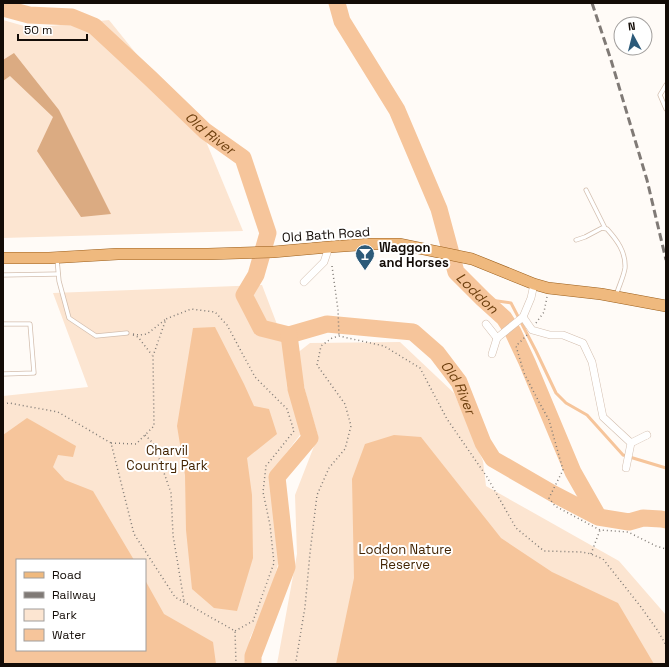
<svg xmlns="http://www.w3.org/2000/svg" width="669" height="667" viewBox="0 0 669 667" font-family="'Space Grotesk',sans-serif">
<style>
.green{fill:#fce5d1;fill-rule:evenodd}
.forest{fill:#dbab82}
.water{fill:#f6c59b}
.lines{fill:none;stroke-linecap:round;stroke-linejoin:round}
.stream{stroke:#f6c59b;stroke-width:3}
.river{stroke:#f6c59b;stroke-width:17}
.service-casing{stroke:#d3beae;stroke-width:5}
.minor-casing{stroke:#d3beae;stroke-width:8}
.primary-casing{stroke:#9c5f1c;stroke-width:12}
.path{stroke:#817c77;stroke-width:1.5;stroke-dasharray:1 3;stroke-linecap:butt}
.service{stroke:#fff;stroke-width:3.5}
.minor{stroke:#fff;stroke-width:7}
.primary{stroke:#efb97e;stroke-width:11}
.rail{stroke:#807a76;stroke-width:3;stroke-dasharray:8 4;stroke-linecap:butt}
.labels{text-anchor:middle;stroke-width:4;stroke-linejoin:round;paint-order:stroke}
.street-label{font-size:13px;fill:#130c07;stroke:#fff}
.poi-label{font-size:13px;font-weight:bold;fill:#130c07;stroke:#fff;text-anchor:start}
.park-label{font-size:13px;fill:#432402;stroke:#fff}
.water-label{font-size:14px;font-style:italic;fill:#6d3f0e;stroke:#fff}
</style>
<rect width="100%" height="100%" fill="#fffbf7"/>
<g class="green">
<path d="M3 20 31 28 109 20 205 139 243 231 3 238Z"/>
<path d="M262 285 283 340 287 387 303 431 271 473 280 557 270 594 250 638 248 664H3V396L88 387 53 293ZM17 560H145V650H17Z"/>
<path d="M400 342 454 393 483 461 486 486 619 561 666 615V664H277L297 554 295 495 318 436 308 402 296 354 310 343Z"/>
</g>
<path class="forest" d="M14 53 59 110 111 214 81 217 37 151 53 117 10 76 3 81V60Z"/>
<g class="water">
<path d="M215 327 244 384 254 406 269 409 277 434 247 458 252 495 253 558 237 611 214 608 192 589 186 530 185 475 177 426 193 328Z"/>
<path d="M27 418 76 446 73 457 58 455 53 467 65 480 93 491 134 560H17V650H145V580L164 614 213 642 216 664H3L4 644 3 641V435Z"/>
<path d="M394 435 421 437 501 538 552 572 618 603 654 664H336L354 578 352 479 365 444Z"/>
</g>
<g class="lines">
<path class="stream" d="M483 299 511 303 536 351 556 393 566 403 587 415 623 455 666 468"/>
<g class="river">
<path id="s1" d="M337 3 342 21 397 110 439 209 456 272 483 299 504 318 513 332 527 362 573 472 598 516"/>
<path id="s2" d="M3 8 29 15 72 17 94 26 150 78 205 131 243 158 268 233 256 275 244 295 261 328 289 335 327 324 413 332 437 353 459 382 483 443 493 459 552 493 598 517 629 522 643 518 661 519 666 520"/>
<path d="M253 664V656L287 567 277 477 310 438 296 389 289 335"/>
</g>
<defs>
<g id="service">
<path d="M666 85 660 95 666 109"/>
<path d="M586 190 605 228"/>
<path d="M576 240 585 237 602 228 607 229C617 240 626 252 625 268 624 276 618 288 616 296"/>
<path d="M57 259 59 281 69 318 96 336 127 333"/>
<path d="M3 275 58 274"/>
<path d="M3 324H30L34 373 3 374"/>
</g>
<g id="minor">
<path d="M304 282 324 262 329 247"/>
<path d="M534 284 531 298 523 317 532 330 550 335H563L583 343 592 362 603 417 631 443 626 468"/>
<path d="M486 324 497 338"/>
<path d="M497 338 523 317"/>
<path d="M492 354 497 338"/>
<path d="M631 443 647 435"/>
</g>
<path id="primary" d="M3 258H49L118 254H208L273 252 329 247 372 244H399L472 259 534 284 548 288 601 294 666 306"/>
</defs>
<use href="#service" class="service-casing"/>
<use href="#minor" class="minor-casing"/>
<use href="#primary" class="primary-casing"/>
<g class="path">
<path d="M332 266 338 310 339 336"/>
<path d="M536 323 544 312 547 297"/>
<path d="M133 334 139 335 147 334 166 319"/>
<path d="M133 335 138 337 152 355"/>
<path d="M527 335 516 346 524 373 539 402 549 420 563 470 549 498 555 506 600 530 628 532 656 546 666 549"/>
<path d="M3 404 9 403 58 412 111 443 134 534 175 597 235 631 236 664"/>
<path d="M145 435 154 444 171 493 173 535 184 601"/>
<path d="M111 443 136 444 154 426 153 356 166 319 191 309 215 312 227 325 255 377 287 409 294 431 266 466 263 492 270 525 274 563 253 621 235 631"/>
<path d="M591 554 600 530"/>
<path d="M294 664 296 661 305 607 310 553 317 495 329 468 345 449 351 426 345 404 317 365 321 346 332 338 339 336 384 346 420 368 447 419 487 477 516 528 544 551 582 552 591 554 603 559 641 607 658 631 666 645"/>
</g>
<use href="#service" class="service"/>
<use href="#minor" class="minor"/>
<use href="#primary" class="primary"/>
<path class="rail" d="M592 3 611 60 647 180 666 260"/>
</g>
<defs>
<symbol id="bar-pin" viewBox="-11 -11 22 30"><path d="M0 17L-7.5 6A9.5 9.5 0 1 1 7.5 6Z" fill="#2c5a79" stroke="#fff"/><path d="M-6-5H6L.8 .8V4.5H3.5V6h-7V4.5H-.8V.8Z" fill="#fff"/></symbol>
</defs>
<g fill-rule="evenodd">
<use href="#bar-pin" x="354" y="243" width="22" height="30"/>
</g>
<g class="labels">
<g class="street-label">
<text transform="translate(326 234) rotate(-4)" y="5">Old Bath Road</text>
</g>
<g class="poi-label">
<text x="379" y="252">Waggon<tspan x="379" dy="15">and Horses</tspan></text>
</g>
<g class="park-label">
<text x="167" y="455">Charvil<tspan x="167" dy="15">Country Park</tspan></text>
<text x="405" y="554">Loddon Nature<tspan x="405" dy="15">Reserve</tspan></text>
</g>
<g class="water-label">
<text dy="5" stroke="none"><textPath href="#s2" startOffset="252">Old River</textPath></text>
<text dy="5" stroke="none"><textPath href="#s1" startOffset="326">Loddon</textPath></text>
<text dy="5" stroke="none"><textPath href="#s2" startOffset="704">Old River</textPath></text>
</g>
</g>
<rect width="669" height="667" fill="none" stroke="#130c07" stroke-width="8"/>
<rect x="16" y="559" width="130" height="92" fill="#ffffff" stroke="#a19e9c"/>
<rect x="24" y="572" width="20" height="6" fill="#efb97e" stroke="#a19e9c"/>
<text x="52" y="579" font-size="12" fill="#130c07">Road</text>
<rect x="24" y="592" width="20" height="6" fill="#807a76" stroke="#a19e9c"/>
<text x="52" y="599" font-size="12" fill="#130c07">Railway</text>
<rect x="24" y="609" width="20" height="12" fill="#fce5d1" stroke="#a19e9c"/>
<text x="52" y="619" font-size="12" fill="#130c07">Park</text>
<rect x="24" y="629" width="20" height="12" fill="#f6c59b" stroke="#a19e9c"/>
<text x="52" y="639" font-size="12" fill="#130c07">Water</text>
<g transform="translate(633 36) rotate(353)"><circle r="19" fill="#ffffff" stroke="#a19e9c"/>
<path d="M0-3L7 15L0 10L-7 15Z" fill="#2c5a79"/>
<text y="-6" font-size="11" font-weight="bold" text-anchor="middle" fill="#130c07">N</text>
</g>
<path d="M18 34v6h69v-6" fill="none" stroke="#130c07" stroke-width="2"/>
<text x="24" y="34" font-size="12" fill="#130c07" stroke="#ffffff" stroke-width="3" paint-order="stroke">50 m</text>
</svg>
